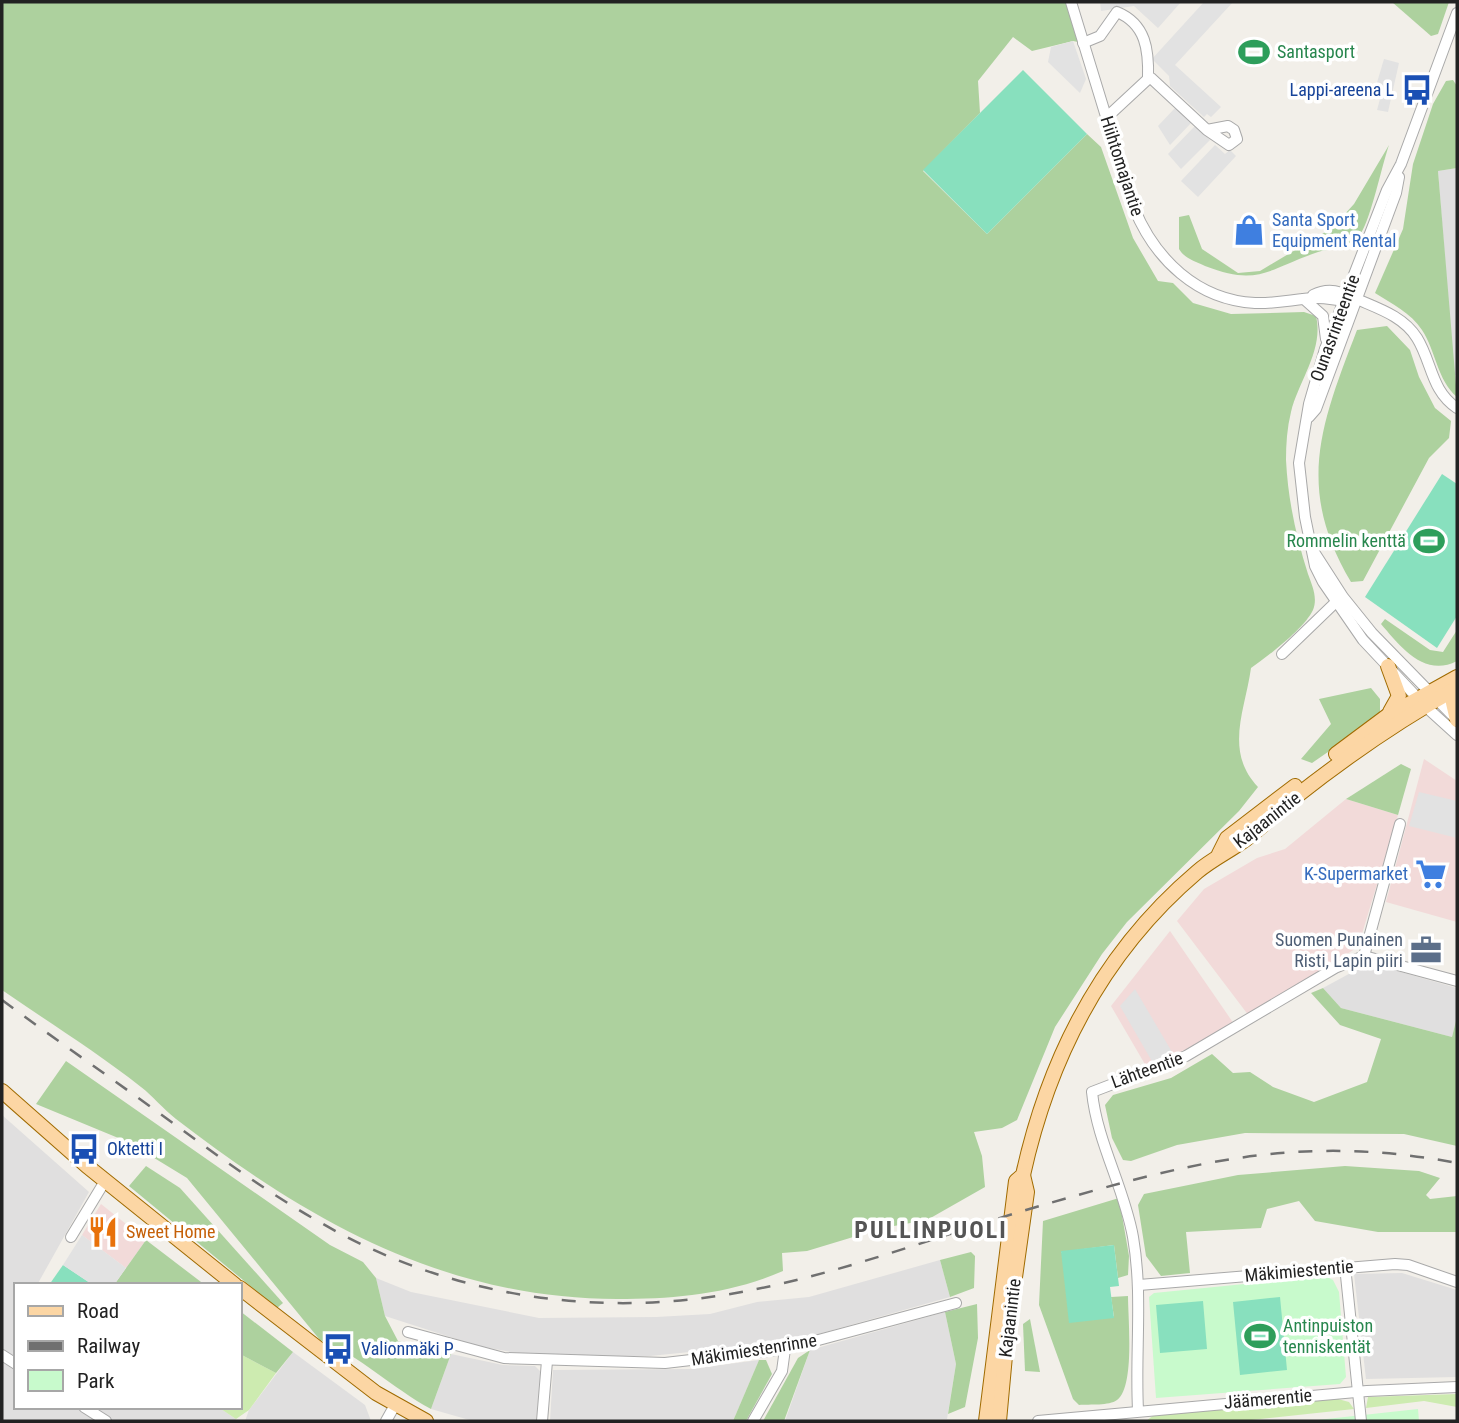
<svg xmlns="http://www.w3.org/2000/svg" width="1459" height="1423" viewBox="0 0 1459 1423" font-family="'Roboto Condensed',sans-serif">
<style>
.residential{fill:#e0dfdf}
.commercial{fill:#f2dad9}
.grass{fill:#cdebb0}
.forest{fill:#add19e}
.park{fill:#c8facc}
.pitch{fill:#88e0be}
.parking{fill:#e2e2e2}
.lines{fill:none;stroke-linecap:round;stroke-linejoin:round}
.minor-casing{stroke:#a9a9a9;stroke-width:12}
.major-casing{stroke:#a06b00;stroke-width:16}
.minor{stroke:#fff;stroke-width:10}
.major{stroke:#fcd6a4;stroke-width:14}
.rail{stroke:#707070;stroke-width:2.5;stroke-dasharray:14 14;stroke-linecap:butt}
.labels{text-anchor:middle;stroke-width:7;stroke-linejoin:round;paint-order:stroke}
.leisure-label{font-size:18px;fill:#27864d;stroke:#fff;text-anchor:start}
.transit-label{font-size:18px;fill:#164399;stroke:#fff;text-anchor:start}
.street-label{font-size:18px;fill:#222;stroke:#fff}
.shop-label{font-size:18px;fill:#366cbe;stroke:#fff;text-anchor:start}
.service-label{font-size:18px;fill:#4e5e75;stroke:#fff;text-anchor:end}
.food-label{font-size:18px;fill:#c56008;stroke:#fff;text-anchor:start}
.district-label{font-size:24px;font-weight:bold;letter-spacing:2px;fill:#555;stroke:#fff}
</style>
<rect width="100%" height="100%" fill="#f2efe9"/>
<g class="residential">
<path d="M1457 168V375H1454L1438 171Z"/>
<path d="M1369 963 1457 988V1017L1452 1037 1341 1008 1323 988Z"/>
<path d="M2 1115 89 1192 37 1285H16V1407H218L236 1419 235 1421H2Z"/>
<path d="M940 1260 950 1297 790 1342 650 1356H565L517 1353 478 1346 385 1316 376 1278 411 1292 539 1318 656 1317 710 1314 757 1302 809 1297Z"/>
<path d="M1402 1273 1457 1290V1377L1366 1379 1354 1274Z"/>
<path d="M945 1312 956 1364 947 1419 785 1421 810 1350Z"/>
<path d="M293 1352 365 1405 371 1421H245L249 1410Z"/>
<path d="M451 1354 503 1365 535 1366 541 1372 536 1421H473L431 1409Z"/>
<path d="M759 1360 733 1421H550L553 1370 690 1369Z"/>
</g>
<g class="commercial">
<path d="M1424 759 1457 781V922L1386 902Z"/>
<path d="M1346 799 1398 815 1358 947 1249 1016 1177 921 1204 889 1257 858 1285 849Z"/>
<path d="M1170 931 1234 1024 1173 1056 1146 1066 1111 1006Z"/>
<path d="M101 1204 146 1240 126 1268 82 1235Z"/>
</g>
<g class="grass">
<path d="M240 1354 276 1373 249 1410 236 1419 218 1407H240Z"/>
<path d="M1457 1394V1407L1424 1401 1366 1408 1368 1397Z"/>
<path d="M1338 1399 1349 1402 1354 1409 1242 1421H1146L1154 1415Z"/>
</g>
<g class="forest">
<path d="M2 2H1071L1083 43 1073 41 1032 51 1013 37 978 81 980 113 923 171 987 234 1087 134 1101 147 1133 238 1158 281 1173 283 1193 303 1231 314 1304 312 1316 316C1324 350 1299 380 1291 412 1287 428 1286 444 1286 460 1288 500 1296 536 1308 574 1312 585 1318 598 1313 610 1304 629 1268 656 1251 668 1245 711 1224 751 1258 787L1239 811 1127 922 1102 954 1055 1027 1017 1120 1002 1128 974 1132 982 1156 985 1187 927 1220 883 1228 807 1251 782 1253 783 1271C730 1294 675 1299 617 1299 446 1299 308 1221 176 1119 163 1109 153 1096 141 1087 97 1052 48 1022 2 990Z"/>
<path d="M1392 2H1449L1438 34 1431 36Z"/>
<path d="M1453 80 1457 86V168L1438 171 1457 397C1437 380 1436 351 1422 330 1411 313 1392 304 1375 293L1403 229 1413 164 1433 104 1446 81Z"/>
<path d="M1389 145C1382 165 1371 218 1361 233 1352 247 1332 248 1318 252 1268 269 1259 287 1205 266 1195 261 1185 259 1179 249V217L1189 215 1202 249 1238 273 1260 271 1332 228 1354 204Z"/>
<path d="M1387 326 1410 350 1419 377 1435 408 1451 421 1449 438 1429 458 1363 581 1351 582C1295 488 1321 424 1357 330Z"/>
<path d="M1385 619 1430 650 1443 652 1457 630V661C1424 678 1400 646 1381 624Z"/>
<path d="M1371 688 1380 699V716L1312 763 1301 759 1331 724 1319 699Z"/>
<path d="M1401 764 1411 769 1398 815 1346 799Z"/>
<path d="M1323 988 1341 1008 1452 1037 1457 1017V1146L1404 1134 1245 1133 1177 1145 1131 1161 1123 1160 1112 1138 1105 1105 1113 1095 1171 1078 1212 1054 1233 1073 1250 1072 1273 1087 1314 1102 1367 1082 1381 1039 1340 1025 1311 993Z"/>
<path d="M66 1061 330 1245 363 1262 376 1278 385 1316 398 1341 451 1354 431 1409C392 1388 361 1356 320 1340L187 1178 128 1142 36 1104Z"/>
<path d="M146 1166 180 1188 283 1303 277 1308 129 1186Z"/>
<path d="M1345 1166 1419 1171 1440 1178 1426 1195 1430 1199 1457 1196V1232H1378L1315 1221 1299 1201 1267 1209 1261 1228 1186 1232 1190 1273 1161 1276 1146 1256 1138 1205 1144 1194 1238 1175Z"/>
<path d="M1119 1198 1129 1256 1128 1275 1118 1278 1114 1245 1061 1252 1114 1317 1111 1297 1128 1296C1128 1318 1135 1387 1117 1400 1109 1406 1090 1404 1079 1405L1073 1399 1039 1305 1043 1221Z"/>
<path d="M146 1240 205 1285H114Z"/>
<path d="M971 1252 975 1256 974 1288 950 1297 940 1260Z"/>
<path d="M977 1304 978 1338 965 1407 948 1414 956 1364 945 1312Z"/>
<path d="M240 1311 293 1352 276 1373 240 1354Z"/>
<path d="M1030 1319 1040 1372 1025 1371 1023 1324Z"/>
<path d="M810 1350 784 1421H763L798 1358Z"/>
<path d="M759 1360H766L772 1374 746 1421H733Z"/>
</g>
<g class="park">
<path d="M1325 1276 1333 1280 1339 1292 1346 1377 1340 1384 1156 1398 1149 1297 1154 1293Z"/>
<path d="M1418 1409 1419 1421H1308Z"/>
</g>
<g class="pitch">
<path d="M1023 70 1087 134 987 234 923 170Z"/>
<path d="M1442 474 1457 484V616L1437 648 1365 597Z"/>
<path d="M1114 1245 1119 1286 1110 1287 1114 1318 1069 1323 1061 1251Z"/>
<path d="M63 1265 93 1285H49Z"/>
<path d="M1280 1297 1287 1370 1240 1375 1233 1302Z"/>
<path d="M1203 1301 1207 1349 1160 1353 1156 1305Z"/>
</g>
<g class="parking">
<path d="M1100 2H1181L1158 28 1134 6 1101 11Z"/>
<path d="M1204 2H1233L1175 65 1221 107 1211 117 1207 114 1204 117 1170 86 1169 76 1152 59Z"/>
<path d="M1073 41 1086 79 1080 93 1048 62 1051 47Z"/>
<path d="M1384 59 1399 63 1388 112 1377 110 1380 99 1373 96Z"/>
<path d="M1176 107 1192 122 1170 145 1158 126Z"/>
<path d="M1195 126 1210 140 1181 169 1168 154Z"/>
<path d="M1215 145 1225 154 1230 150 1236 156 1198 197 1181 181Z"/>
<path d="M1419 792 1457 801V838L1409 826Z"/>
<path d="M1135 989 1172 1052 1153 1063 1120 1006Z"/>
<path d="M82 1235 126 1268 114 1285H93L63 1265Z"/>
</g>
<g class="lines">
<defs>
<g id="minor">
<path d="M1071 2 1134 208C1155 259 1197 300 1255 303 1275 304 1295 299 1315 298 1331 297 1341 304 1357 299"/>
<path d="M1457 13 1401 164 1387 190 1325 349 1309 404 1299 463 1305 517 1315 566 1323 582 1363 640 1425 706 1457 735"/>
<path d="M1083 43 1100 36 1117 12C1146 24 1149 50 1148 79"/>
<path d="M1148 79 1151 78 1207 130 1229 145 1237 139 1234 130 1228 126 1207 130"/>
<path d="M1106 118 1148 79"/>
<path d="M1313 295C1331 286 1343 293 1359 300 1380 309 1404 317 1417 338 1432 362 1431 391 1457 408"/>
<path d="M1304 299 1323 316 1326 339"/>
<path d="M1309 417 1316 409 1396 193 1399 177"/>
<path d="M1314 552 1343 597 1372 633 1457 720"/>
<path d="M1282 654 1338 600"/>
<path d="M1364 956 1400 824"/>
<path d="M71 1237 105 1181"/>
<path d="M1345 1266 1361 1421"/>
<path d="M1139 1285 1395 1264 1408 1265 1457 1282"/>
<path d="M408 1332 504 1358 665 1363 785 1349 956 1303"/>
<path d="M2 1355 16 1364"/>
<path d="M84 1407 106 1421"/>
<path d="M1138 1410C1135 1352 1143 1294 1133 1237 1124 1187 1097 1142 1092 1092L1186 1056 1335 968 1364 956 1457 981"/>
<path d="M386 1421 395 1405"/>
<path d="M542 1421 547 1361"/>
<path d="M753 1421 782 1371 785 1349"/>
<path d="M1038 1421 1367 1391 1457 1387"/>
</g>
<g id="major">
<path d="M1388 666 1399 696 1390 712"/>
<path d="M1457 720 1453 703 1457 689"/>
<path d="M1336 754 1387 716 1457 677"/>
<path d="M1219 854 1227 838 1295 786"/>
<path d="M2 1091 87 1166 235 1285"/>
<path d="M240 1288 376 1393 426 1421"/>
<path d="M986 1421 1016 1181 1023 1175C1049 1057 1104 951 1197 872 1212 859 1230 851 1246 839 1262 827 1278 811 1294 798 1346 757 1399 720 1457 688"/>
<path d="M999 1421 1007 1334 1027 1192 1023 1175"/>
</g>
</defs>
<use href="#minor" class="minor-casing"/>
<use href="#major" class="major-casing"/>
<use href="#minor" class="minor"/>
<use href="#major" class="major"/>
<path class="rail" d="M2 1000C52 1037 104 1073 155 1110 210 1150 264 1191 323 1224 434 1288 566 1314 694 1299 805 1287 919 1242 1026 1210 1181 1165 1294 1132 1457 1163"/>
</g>
<defs>
<symbol id="stadium-bare" viewBox="-9 -9 18 18"><path d="M0-5a6.5 5 0 1 0 0 10a6.5 5 0 1 0 0-10ZM-3.5-1.8h7v3.6h-7Z" fill="#2e9e5b" stroke="#fff" stroke-width="2.5" paint-order="stroke"/></symbol>
<symbol id="bus-bare" viewBox="-9 -9 18 18"><path d="M-5-6H5V4H4V6H2V4H-2V6H-4V4H-5ZM-3.5-4V0h7V-4ZM-3.5 1.2v1.5H-2V1.2ZM2 1.2v1.5H3.5V1.2Z" fill="#1a4fb4" stroke="#fff" stroke-width="2.5" paint-order="stroke"/></symbol>
<symbol id="shop-bare" viewBox="-9 -9 18 18"><path d="M-5-2.5h2.3a2.7 3.5 0 0 1 5.4 0H5L5.5 6h-11ZM-1.5-2.5h3a1.5 2.3 0 0 0-3 0Z" fill="#3f7fe0" stroke="#fff" stroke-width="2.5" paint-order="stroke"/></symbol>
<symbol id="supermarket-bare" viewBox="-9 -9 18 18"><path d="M-6-5.5h2.5l.6 2H6L4.5 2H-2.5L-4.4-4H-6ZM-1.5 3.2a1.3 1.3 0 1 0 .1 0ZM3 3.2a1.3 1.3 0 1 0 .1 0Z" fill="#3f7fe0" stroke="#fff" stroke-width="2.5" paint-order="stroke"/></symbol>
<symbol id="office-bare" viewBox="-9 -9 18 18"><path d="M-6-3h4V-5.5h4V-3h4V5H-6ZM-1-4.5V-3h2v-1.5ZM-6 0V1H6V0Z" fill="#5c6f8a" stroke="#fff" stroke-width="2.5" paint-order="stroke"/></symbol>
<symbol id="restaurant-bare" viewBox="-9 -9 18 18"><path d="M-5-6h1v4h1v-4h1v4h1v-4h1v5L-1.5 .5V6h-2V.5L-5-1ZM5-6V6H3V1.5H1.5Q1.5-4 5-6Z" fill="#e8710a" stroke="#fff" stroke-width="2.5" paint-order="stroke"/></symbol>
</defs>
<g fill-rule="evenodd">
<use href="#stadium-bare" x="1232" y="30" width="44" height="44"/>
<use href="#bus-bare" x="1395" y="68" width="44" height="44"/>
<use href="#shop-bare" x="1227" y="208" width="44" height="44"/>
<use href="#stadium-bare" x="1407" y="519" width="44" height="44"/>
<use href="#supermarket-bare" x="1409" y="852" width="44" height="44"/>
<use href="#office-bare" x="1404" y="928" width="44" height="44"/>
<use href="#bus-bare" x="62" y="1127" width="44" height="44"/>
<use href="#restaurant-bare" x="81" y="1210" width="44" height="44"/>
<use href="#stadium-bare" x="1238" y="1314" width="44" height="44"/>
<use href="#bus-bare" x="316" y="1327" width="44" height="44"/>
</g>
<g class="labels">
<g class="leisure-label">
<text x="1277" y="58">Santasport</text>
<text x="1406" y="547" text-anchor="end">Rommelin kenttä</text>
<text x="1283" y="1332">Antinpuiston<tspan x="1283" dy="21">tenniskentät</tspan></text>
</g>
<g class="transit-label">
<text x="1394" y="96" text-anchor="end">Lappi-areena L</text>
<text x="107" y="1155">Oktetti I</text>
<text x="361" y="1355">Valionmäki P</text>
</g>
<g class="street-label">
<text transform="translate(1122 166) rotate(72)" y="6">Hiihtomajantie</text>
<text transform="translate(1335 328) rotate(-70)" y="6">Ounasrinteentie</text>
<text transform="translate(1267 820) rotate(-38)" y="6">Kajaanintie</text>
<text transform="translate(1147 1070) rotate(-20)" y="6">Lähteentie</text>
<text transform="translate(1299 1271) rotate(-5)" y="6">Mäkimiestentie</text>
<text transform="translate(1010 1318) rotate(-83)" y="6">Kajaanintie</text>
<text transform="translate(754 1350) rotate(-9)" y="6">Mäkimiestenrinne</text>
<text transform="translate(1268 1399) rotate(-5)" y="6">Jäämerentie</text>
</g>
<g class="shop-label">
<text x="1272" y="226">Santa Sport<tspan x="1272" dy="21">Equipment Rental</tspan></text>
<text x="1408" y="880" text-anchor="end">K-Supermarket</text>
</g>
<g class="service-label">
<text x="1403" y="946">Suomen Punainen<tspan x="1403" dy="21">Risti, Lapin piiri</tspan></text>
</g>
<g class="food-label">
<text x="126" y="1238">Sweet Home</text>
</g>
<g class="district-label">
<text x="931" y="1238">PULLINPUOLI</text>
</g>
</g>
<rect width="1459" height="1423" fill="none" stroke="#222222" stroke-width="7"/>
<rect x="14" y="1283" width="228" height="126" fill="#ffffff" stroke="#a7a7a7" stroke-width="2"/>
<rect x="28" y="1306" width="35" height="10" fill="#fcd6a4" stroke="#a7a7a7" stroke-width="2"/>
<text x="77" y="1318" font-size="21" fill="#222222">Road</text>
<rect x="28" y="1341" width="35" height="10" fill="#707070" stroke="#a7a7a7" stroke-width="2"/>
<text x="77" y="1353" font-size="21" fill="#222222">Railway</text>
<rect x="28" y="1370" width="35" height="21" fill="#c8facc" stroke="#a7a7a7" stroke-width="2"/>
<text x="77" y="1388" font-size="21" fill="#222222">Park</text>
</svg>
